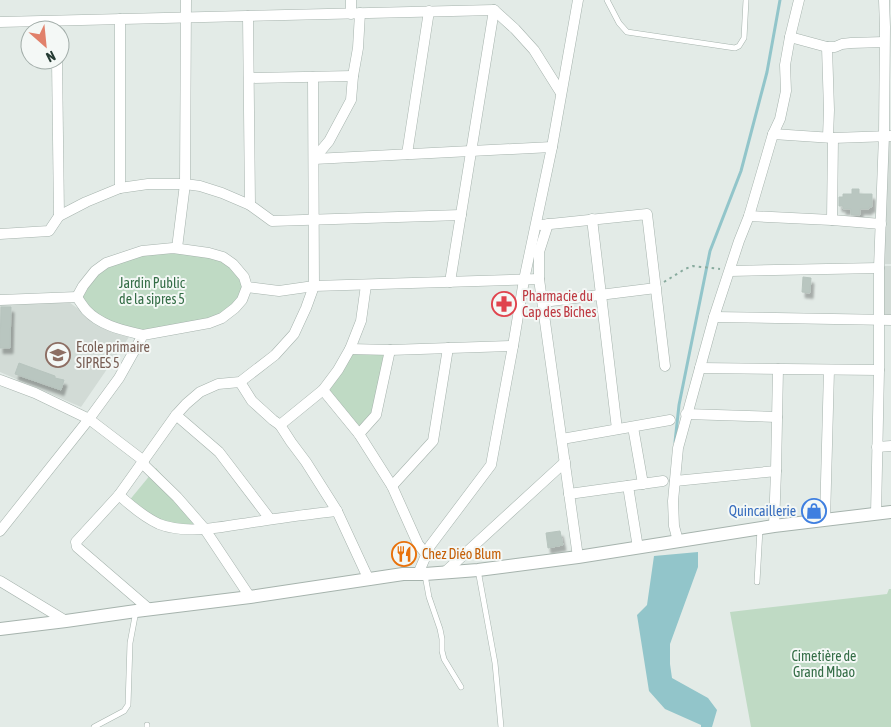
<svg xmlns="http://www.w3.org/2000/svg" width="891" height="727" viewBox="0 0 891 727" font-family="'Asap Condensed',sans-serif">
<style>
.built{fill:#d2dbd6}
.green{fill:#bfdac4}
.water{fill:#92c5ca}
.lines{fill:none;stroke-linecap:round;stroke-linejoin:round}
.stream{stroke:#92c5ca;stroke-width:3}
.building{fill:#b9c6c0;stroke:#b7c4be;filter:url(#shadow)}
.service-casing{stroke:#a6b3ad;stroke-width:6}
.minor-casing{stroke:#a6b3ad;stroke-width:11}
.tertiary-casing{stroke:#a6b3ad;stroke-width:14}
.path{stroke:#88ab9e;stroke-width:2;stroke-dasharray:2.5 4;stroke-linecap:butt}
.service{stroke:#fff;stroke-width:5}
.minor{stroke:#fff;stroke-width:10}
.tertiary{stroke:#fff;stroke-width:12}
.labels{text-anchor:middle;stroke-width:4;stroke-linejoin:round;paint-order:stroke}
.park-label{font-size:14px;fill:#346d46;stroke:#f4f8f6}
.health-label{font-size:14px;fill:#be3a42;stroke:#f4f8f6;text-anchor:start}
.education-label{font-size:14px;fill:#785e54;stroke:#f4f8f6;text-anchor:start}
.shop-label{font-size:14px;fill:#366cbe;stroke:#f4f8f6;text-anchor:end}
.food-label{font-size:14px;fill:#c56008;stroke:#f4f8f6;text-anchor:start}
</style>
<defs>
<filter id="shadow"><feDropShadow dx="3" dy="5.5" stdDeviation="1" flood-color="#0004"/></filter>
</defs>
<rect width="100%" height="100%" fill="#e3ebe7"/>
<g class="built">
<rect x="885" y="142" width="6" height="122"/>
<path d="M883 266H891V316H882Z"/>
<path d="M66 300 91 318 129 337 81 407 0 372V304Z"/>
</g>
<g class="green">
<path d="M141 250 209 252 236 268 246 288 234 309 209 324 144 335 101 321 80 296 97 273Z"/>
<path d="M353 348 385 350 374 414 360 432 325 390Z"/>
<path d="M156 468 205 526 160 523 128 502Z"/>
<path d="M889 589H891V727H751L730 612 887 594Z"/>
</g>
<path class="water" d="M698 552V567L670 644V664L672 678 708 698 717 710 712 727H701V725L665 709 649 691 637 615 647 605 654 556Z"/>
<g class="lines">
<path class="stream" d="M675 442 679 405 710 251 741 171 767 72 780 0"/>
</g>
<g class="building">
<path d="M852 189H859V194H872V207H869V209H860V215H851V209H843V206H839V197H843V194H852Z"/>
<path d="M803 277 811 278 810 293 802 292Z"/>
<path d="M1 307H11L10 348H0Z"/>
<path d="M19 363 55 376V378L64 380 61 390 15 374Z"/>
<path d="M560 531 563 545 548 548 546 533Z"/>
</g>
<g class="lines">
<defs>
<g id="service">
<path d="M607 0 619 23 627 32 735 48 739 46 744 38 746 0"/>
<path d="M478 570 495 663 501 727"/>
<path d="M425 575 429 597 440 629 442 639V651L444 659 461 687"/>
<path d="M757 582 760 529"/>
<path d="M147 725V727"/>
<path d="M94 727 124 711 128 705 130 643 136 611"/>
</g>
<g id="minor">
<path d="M351 14V0"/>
<path d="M248 16 250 205"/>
<path d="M120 19V188"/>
<path d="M0 22 494 10 515 29 534 50 561 93"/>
<path d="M790 37 827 47H835L842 44 851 43 884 42"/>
<path d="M827 47 829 110 828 137"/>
<path d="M57 60 59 216"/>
<path d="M249 78 353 76"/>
<path d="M773 134 833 138 891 136"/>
<path d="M407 154 429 11"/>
<path d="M314 159 552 147"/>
<path d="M314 159 329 141 351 100 353 76 358 48 360 13"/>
<path d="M749 216 832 220 881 224"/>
<path d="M592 219 617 429"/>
<path d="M832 220 833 138"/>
<path d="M548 224 539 252V279L578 557"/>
<path d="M541 225 647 214 665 366"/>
<path d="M0 234 49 231 59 216 86 202 120 188 148 184H185L200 186 222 193 250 205 272 221 461 215"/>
<path d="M177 248 185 184 186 0"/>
<path d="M730 271 879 268"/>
<path d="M450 282 494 10"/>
<path d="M247 287 279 291 314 286 539 279"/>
<path d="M77 297C80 302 83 306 86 310 101 326 123 330 143 335"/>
<path d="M0 300 77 297"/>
<path d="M543 302 656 288"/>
<path d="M714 317 891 320"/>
<path d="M350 349 390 350 513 346"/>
<path d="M700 368 879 370"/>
<path d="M0 380 35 393 89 419 144 461"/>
<path d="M240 382 252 401 273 420 280 425 291 442 306 462 337 511 369 580"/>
<path d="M323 390 359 434 392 486 418 544 426 554"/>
<path d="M686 414 777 417"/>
<path d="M176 415 219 452 270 519"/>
<path d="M280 425 323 390 338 370 350 349 361 321 366 285"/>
<path d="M633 427 643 484"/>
<path d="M359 434 376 415 390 350"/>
<path d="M562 439 670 420"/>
<path d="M877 447 891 446"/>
<path d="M142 463 177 497 204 528 250 597"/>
<path d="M675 481 776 471"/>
<path d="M392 486 433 441 448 348"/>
<path d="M628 486 638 548"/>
<path d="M569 494 663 481"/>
<path d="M119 495C131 506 144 517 159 524 189 536 230 525 261 521 286 517 312 514 337 511"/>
<path d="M876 514 879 370V268L884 135 885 27 884 0"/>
<path d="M825 520 829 370"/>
<path d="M774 526 776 471 778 369"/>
<path d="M0 531 89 419 119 378 143 335 209 323 222 318 235 308 242 300 247 287 244 277 233 264 223 257 209 253 173 248 142 251 106 263 95 271 83 286 77 297"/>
<path d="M678 541 674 526 673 501 678 448 714 317 739 241 749 216 773 134 780 119 786 91 785 65 790 37 799 0"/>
<path d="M445 572 565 462"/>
<path d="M418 574 430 546 491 465 513 346 524 280 552 147 578 0"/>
<path d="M0 581 66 621"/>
<path d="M149 609 77 547 76 542 119 495 176 415 186 404 200 392 218 384 240 382 275 355 294 334 306 308 314 286 313 77"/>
</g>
<path id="tertiary" d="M0 629 66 621 136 611 250 597 403 574H425L478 570 578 557 774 526 891 512"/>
</defs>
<use href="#service" class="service-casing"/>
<use href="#minor" class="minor-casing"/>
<use href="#tertiary" class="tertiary-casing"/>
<path class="path" d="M664 282 685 269 693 266 720 269"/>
<use href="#service" class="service"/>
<use href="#minor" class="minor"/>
<use href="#tertiary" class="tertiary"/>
</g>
<defs>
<symbol id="pharmacy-ring" viewBox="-11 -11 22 22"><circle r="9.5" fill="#f4f8f6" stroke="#e0444e" stroke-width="1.5"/><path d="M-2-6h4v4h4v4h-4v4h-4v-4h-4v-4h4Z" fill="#e0444e"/></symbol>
<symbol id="school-ring" viewBox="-11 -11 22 22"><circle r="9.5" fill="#f4f8f6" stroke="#8d6e63" stroke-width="1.5"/><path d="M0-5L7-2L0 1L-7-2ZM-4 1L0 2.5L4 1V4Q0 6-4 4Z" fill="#8d6e63"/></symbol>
<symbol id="shop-ring" viewBox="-11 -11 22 22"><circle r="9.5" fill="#f4f8f6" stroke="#3f7fe0" stroke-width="1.5"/><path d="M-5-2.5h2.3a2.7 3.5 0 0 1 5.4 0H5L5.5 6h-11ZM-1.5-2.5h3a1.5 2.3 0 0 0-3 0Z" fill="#3f7fe0"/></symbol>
<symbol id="restaurant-ring" viewBox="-11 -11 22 22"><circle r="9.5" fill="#f4f8f6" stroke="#e8710a" stroke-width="1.5"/><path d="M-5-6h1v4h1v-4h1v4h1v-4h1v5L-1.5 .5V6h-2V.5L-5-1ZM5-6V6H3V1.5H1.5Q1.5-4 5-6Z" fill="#e8710a"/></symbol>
</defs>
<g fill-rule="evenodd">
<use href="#pharmacy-ring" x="490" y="290" width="28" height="28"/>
<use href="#school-ring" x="44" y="341" width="28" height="28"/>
<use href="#shop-ring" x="800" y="497" width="28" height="28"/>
<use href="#restaurant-ring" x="390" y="540" width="28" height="28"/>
</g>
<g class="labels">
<g class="park-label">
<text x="152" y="288">Jardin Public<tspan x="152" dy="16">de la sipres 5</tspan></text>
<text x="824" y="661">Cimetière de<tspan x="824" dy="16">Grand Mbao</tspan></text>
</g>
<g class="health-label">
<text x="522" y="301">Pharmacie du<tspan x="522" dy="16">Cap des Biches</tspan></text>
</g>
<g class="education-label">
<text x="76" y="352">Ecole primaire<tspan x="76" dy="16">SIPRES 5</tspan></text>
</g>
<g class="shop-label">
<text x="796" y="516">Quincaillerie</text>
</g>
<g class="food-label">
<text x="422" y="559">Chez Diéo Blum</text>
</g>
</g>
<g transform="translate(45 45) rotate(153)"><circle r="24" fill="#f4f8f6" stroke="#a1aca8"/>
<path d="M0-4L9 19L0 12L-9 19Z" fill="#e1816b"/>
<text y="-8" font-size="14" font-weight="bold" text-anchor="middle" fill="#253b33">N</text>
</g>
</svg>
